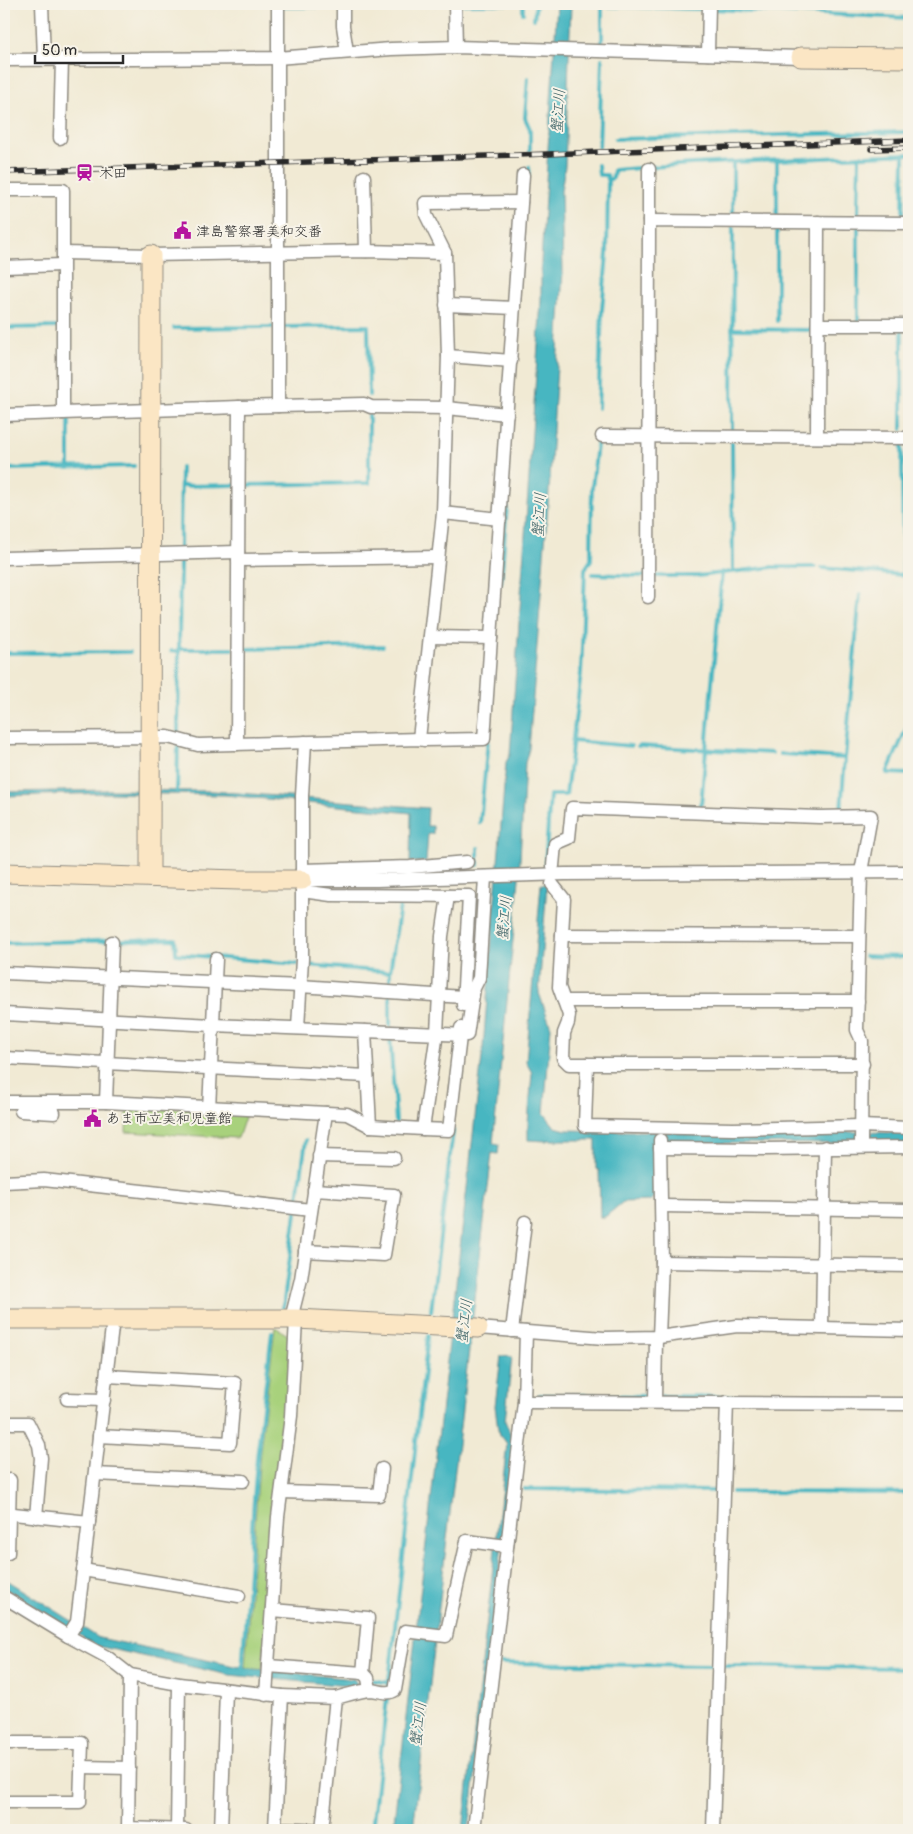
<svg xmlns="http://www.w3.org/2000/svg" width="913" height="1834" viewBox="0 0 913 1834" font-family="Pangolin,'Klee One',sans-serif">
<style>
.green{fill:#a8d17c;stroke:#6a7e54}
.water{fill:#47b6c1;stroke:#397076}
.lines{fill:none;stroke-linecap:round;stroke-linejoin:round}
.stream{stroke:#47b6c1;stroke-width:4}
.street-casing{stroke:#8e8a80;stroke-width:15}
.secondary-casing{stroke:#8e8a80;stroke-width:21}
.street{stroke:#fff;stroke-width:12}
.secondary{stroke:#fbe6c4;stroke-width:19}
.rail-casing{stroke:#2b2b2b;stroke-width:5.5}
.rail{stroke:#f7f3e8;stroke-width:4;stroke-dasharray:11;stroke-linecap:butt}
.labels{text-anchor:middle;stroke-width:4;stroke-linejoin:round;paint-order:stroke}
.poi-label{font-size:14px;fill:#2b2b2b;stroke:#f7f3e8;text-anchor:start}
.water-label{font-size:15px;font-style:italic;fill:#355c60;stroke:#f7f3e8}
</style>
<rect width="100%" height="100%" fill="#f7f3e8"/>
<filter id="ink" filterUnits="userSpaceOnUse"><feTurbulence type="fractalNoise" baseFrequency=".02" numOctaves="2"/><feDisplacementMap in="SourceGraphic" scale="10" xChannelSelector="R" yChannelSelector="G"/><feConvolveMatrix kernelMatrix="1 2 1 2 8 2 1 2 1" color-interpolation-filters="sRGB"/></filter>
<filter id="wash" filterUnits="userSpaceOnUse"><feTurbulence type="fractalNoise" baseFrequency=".0096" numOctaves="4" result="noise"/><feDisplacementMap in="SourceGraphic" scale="20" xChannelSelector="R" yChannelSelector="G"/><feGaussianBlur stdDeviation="1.12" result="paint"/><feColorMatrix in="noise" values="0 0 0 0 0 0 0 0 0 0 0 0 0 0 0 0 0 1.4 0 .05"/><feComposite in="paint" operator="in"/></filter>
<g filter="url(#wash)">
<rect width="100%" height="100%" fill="#f1ead4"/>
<g class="green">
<path d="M127 1107 247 1111 238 1138 126 1132Z"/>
<path d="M275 1327 291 1337 287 1416 262 1671 245 1668 260 1451Z"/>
</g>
<g class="water">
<path d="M557 4H571L565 166 561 191 563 271 550 478 529 749 525 763 519 879 493 1143 499 1144 498 1154 492 1153 413 1830H393L483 1048 506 762 510 755 541 301V261Z"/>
<path d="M109 790 213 791 428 808 427 826H433V834H428L426 862H410L411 813 225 795 109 793 4 796V792Z"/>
<path d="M541 884H547L539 993 551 1027 544 1113 555 1127 566 1130C680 1133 795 1130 909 1133V1144L657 1143 658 1193 650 1201 623 1202 605 1217H600L599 1170 596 1169V1140H547V1141L528 1140V1123L532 1073 526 1062Z"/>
<path d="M501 1356 512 1357 505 1421 514 1442 469 1830H463L507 1444 503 1438 499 1436 495 1406Z"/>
<path d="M4 1578 99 1638 245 1668 354 1679 359 1687 229 1675 97 1646 4 1588Z"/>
</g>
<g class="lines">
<g class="stream">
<path d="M460 4H506"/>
<path d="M523 4V13"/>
<path d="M602 4V45"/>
<path d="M602 6 703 9"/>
<path d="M281 7H319V4"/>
<path d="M713 9 909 18"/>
<path d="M534 19 536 4"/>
<path d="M528 78 525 118 530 129V150"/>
<path d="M615 139 909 132"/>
<path d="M599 147 602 59"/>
<path d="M528 177 529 167"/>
<path d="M608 180 613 178 614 170 691 164 909 154"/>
<path d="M777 216V160"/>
<path d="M733 218V162"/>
<path d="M903 218 904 154"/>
<path d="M858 219 859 156"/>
<path d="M777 321V227"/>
<path d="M858 321V227"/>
<path d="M281 327 368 326 369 395"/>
<path d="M4 328 58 327"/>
<path d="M174 328 272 327"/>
<path d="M732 329 813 330"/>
<path d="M902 330V429"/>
<path d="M598 408 602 310 607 253 608 180 607 175H599L598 165"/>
<path d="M69 420V468"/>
<path d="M732 430 733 227"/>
<path d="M732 443 733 571"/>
<path d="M4 469 134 466"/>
<path d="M244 485 369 483V415"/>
<path d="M181 486 235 485"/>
<path d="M180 548 181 467"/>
<path d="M822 568 903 575 902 444"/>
<path d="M593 574 645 576"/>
<path d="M652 576H698L773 567H815"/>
<path d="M501 582 507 505"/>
<path d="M179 649H232"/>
<path d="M242 649 383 646"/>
<path d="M171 651H179"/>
<path d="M4 653 130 652"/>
<path d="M909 715 907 727 887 773 909 774"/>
<path d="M178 733 180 560"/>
<path d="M572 741 631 746"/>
<path d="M638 746 772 753"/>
<path d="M780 754 845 758 860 594"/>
<path d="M177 792 178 746"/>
<path d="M701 805 722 572"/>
<path d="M841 811 845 758"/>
<path d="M480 823 488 740"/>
<path d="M478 848V865"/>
<path d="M545 867 550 795H566L581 673 585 569 591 560 592 488 597 444"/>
<path d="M4 943 175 939 176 954 297 964"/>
<path d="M865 956 909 957"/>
<path d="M307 965 390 972"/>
<path d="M390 986V972L401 899"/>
<path d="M390 995V1026"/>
<path d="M390 1036 396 1122"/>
<path d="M283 1308 306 1140"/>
<path d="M431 1311 453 1131"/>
<path d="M540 1395 647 1396"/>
<path d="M662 1396 740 1397"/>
<path d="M524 1489 719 1491"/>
<path d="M732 1492 909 1493"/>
<path d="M502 1663 712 1666"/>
<path d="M724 1666 909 1668"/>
<path d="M242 1671 257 1458 272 1332"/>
<path d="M372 1680 389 1683"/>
<path d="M388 1689 428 1336"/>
<path d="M372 1830 387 1698"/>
</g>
</g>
</g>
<g filter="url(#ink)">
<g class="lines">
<defs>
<g id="street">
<path d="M42 4 44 59"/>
<path d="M278 4V406"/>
<path d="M343 4V26L347 52"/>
<path d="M455 4 456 47"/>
<path d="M708 54 709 4"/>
<path d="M4 60 277 58 391 49 456 47 801 57"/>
<path d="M60 138 62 59"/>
<path d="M364 177 366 251"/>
<path d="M4 190H63V413"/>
<path d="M649 221V169"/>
<path d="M64 253 151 255 366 251 445 253 448 356 443 513 419 739"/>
<path d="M445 253 426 215 425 203 521 202"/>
<path d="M4 267 62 265"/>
<path d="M446 305 514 308"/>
<path d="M818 325H909"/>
<path d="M448 356 511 361"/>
<path d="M4 415 239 407 364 404 371 407 446 408 507 414"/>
<path d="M602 436 909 438"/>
<path d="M817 437 818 222"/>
<path d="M443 513 500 519"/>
<path d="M4 558 238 552"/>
<path d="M238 560 438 557"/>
<path d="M648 597 649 221 909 223"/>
<path d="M430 637 491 638"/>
<path d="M4 738 168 737 198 745 419 739 424 740 484 739 523 175"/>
<path d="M237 744 239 407"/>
<path d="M553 866 555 844 569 838 572 808 819 817 871 816 861 872 857 1030 862 1041 861 1147"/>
<path d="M302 870 410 867 467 862"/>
<path d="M302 880H377L565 874 909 872"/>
<path d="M552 884 564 899 559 987 569 1015 568 1023 564 1033 563 1058 569 1064H863"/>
<path d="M302 891 331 895 469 896 463 1005"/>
<path d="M562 935 859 936"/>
<path d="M4 973 300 986 463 997"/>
<path d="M564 1001H858"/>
<path d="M4 1014 213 1025 467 1035 474 988 479 978 485 877"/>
<path d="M298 1028 302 959V796L305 742"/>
<path d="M4 1058 367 1076"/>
<path d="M587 1064 585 1126 733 1129 861 1126 909 1128"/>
<path d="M4 1102H106L347 1114 370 1126 365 1031"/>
<path d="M106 1102 112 942"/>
<path d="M209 1109 216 959"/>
<path d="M21 1111 54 1113"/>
<path d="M370 1126 423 1129 437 1033 442 936 448 896"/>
<path d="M423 1129 449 1130 461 1028"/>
<path d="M660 1148 766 1149 909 1147"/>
<path d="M319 1156 394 1158"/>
<path d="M4 1182 44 1180 311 1210"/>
<path d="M662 1206 909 1210"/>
<path d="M305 1251 384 1255 394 1195 314 1190"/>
<path d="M662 1262 909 1266"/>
<path d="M291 1319 301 1279 326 1113"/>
<path d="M822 1327 825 1147"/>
<path d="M478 1328 604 1338 659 1337 737 1326 909 1330"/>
<path d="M512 1331 525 1222"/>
<path d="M659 1337 662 1262 660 1140"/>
<path d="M67 1399 104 1400"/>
<path d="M524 1402 909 1404"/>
<path d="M655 1402 656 1337"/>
<path d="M12 1423H28L39 1445 41 1458 36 1517"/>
<path d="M99 1436 230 1443 235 1383 107 1376"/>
<path d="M95 1474 243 1481"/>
<path d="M282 1492 379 1495 382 1469"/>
<path d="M4 1513 89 1522"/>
<path d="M8 1553 10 1480"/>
<path d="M83 1570 239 1596"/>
<path d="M4 1597 68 1636 77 1622 113 1319"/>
<path d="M272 1610 368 1618 363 1673 368 1678 370 1690"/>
<path d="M68 1636 107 1657 130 1675 179 1684 282 1696 275 1828 326 1830"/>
<path d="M268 1666 363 1673"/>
<path d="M130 1675 128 1828 186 1830"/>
<path d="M266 1695 278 1517 291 1416 296 1319"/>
<path d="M282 1696 336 1698 322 1830"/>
<path d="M336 1698C347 1695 361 1690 372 1690 381 1691 388 1695 395 1690L405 1631 446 1636 467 1541 507 1546"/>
<path d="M4 1743H82L80 1802H4"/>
<path d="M81 1767 129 1768"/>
<path d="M177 1830 179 1684"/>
<path d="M221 1830 226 1690"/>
<path d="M474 1830 524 1402 526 1332"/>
<path d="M713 1830 727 1402"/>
</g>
<g id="secondary">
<path d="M801 57 909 58"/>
<path d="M4 873 239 880H302"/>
<path d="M150 877 151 255"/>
<path d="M4 1319H296L478 1328"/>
</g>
</defs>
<use href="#street" class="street-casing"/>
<use href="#secondary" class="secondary-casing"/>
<use href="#street" class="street"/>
<use href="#secondary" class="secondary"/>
<defs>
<g id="rail">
<path d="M871 149 909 148"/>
<path d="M4 172 548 154 909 140"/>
</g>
</defs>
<use href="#rail" class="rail-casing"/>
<use href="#rail" class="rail"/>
</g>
</g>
<defs>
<symbol id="station-bare" viewBox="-9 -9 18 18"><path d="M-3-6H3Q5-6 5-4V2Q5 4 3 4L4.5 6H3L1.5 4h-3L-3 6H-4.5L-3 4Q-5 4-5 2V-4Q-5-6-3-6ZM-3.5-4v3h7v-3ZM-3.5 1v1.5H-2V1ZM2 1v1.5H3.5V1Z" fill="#b5179e" stroke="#f7f3e8" stroke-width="2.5" paint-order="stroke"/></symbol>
<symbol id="civic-bare" viewBox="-9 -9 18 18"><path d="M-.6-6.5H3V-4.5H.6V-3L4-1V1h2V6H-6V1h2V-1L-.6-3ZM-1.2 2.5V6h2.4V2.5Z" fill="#b5179e" stroke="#f7f3e8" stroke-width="2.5" paint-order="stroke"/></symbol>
</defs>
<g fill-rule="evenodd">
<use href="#station-bare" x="72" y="160" width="25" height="25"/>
<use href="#civic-bare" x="170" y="218" width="25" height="25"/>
<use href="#civic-bare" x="80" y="1106" width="25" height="25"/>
</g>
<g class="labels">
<g class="poi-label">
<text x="99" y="178">木田</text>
<text x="196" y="236">津島警察署美和交番</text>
<text x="106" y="1123">あま市立美和児童館</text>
</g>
<g class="water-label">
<text transform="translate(558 111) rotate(-86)" y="5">蟹江川</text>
<text transform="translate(539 515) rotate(-86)" y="5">蟹江川</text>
<text transform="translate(504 918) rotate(-85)" y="5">蟹江川</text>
<text transform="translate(464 1321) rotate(-83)" y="5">蟹江川</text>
<text transform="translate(418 1724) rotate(-83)" y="5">蟹江川</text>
</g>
</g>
<rect width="913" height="1834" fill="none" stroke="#f7f3e8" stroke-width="20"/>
<path d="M35 55v8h88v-8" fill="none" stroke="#2b2b2b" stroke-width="2.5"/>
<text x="42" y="55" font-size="15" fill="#2b2b2b" stroke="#f7f3e8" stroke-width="4" paint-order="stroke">50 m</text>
</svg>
